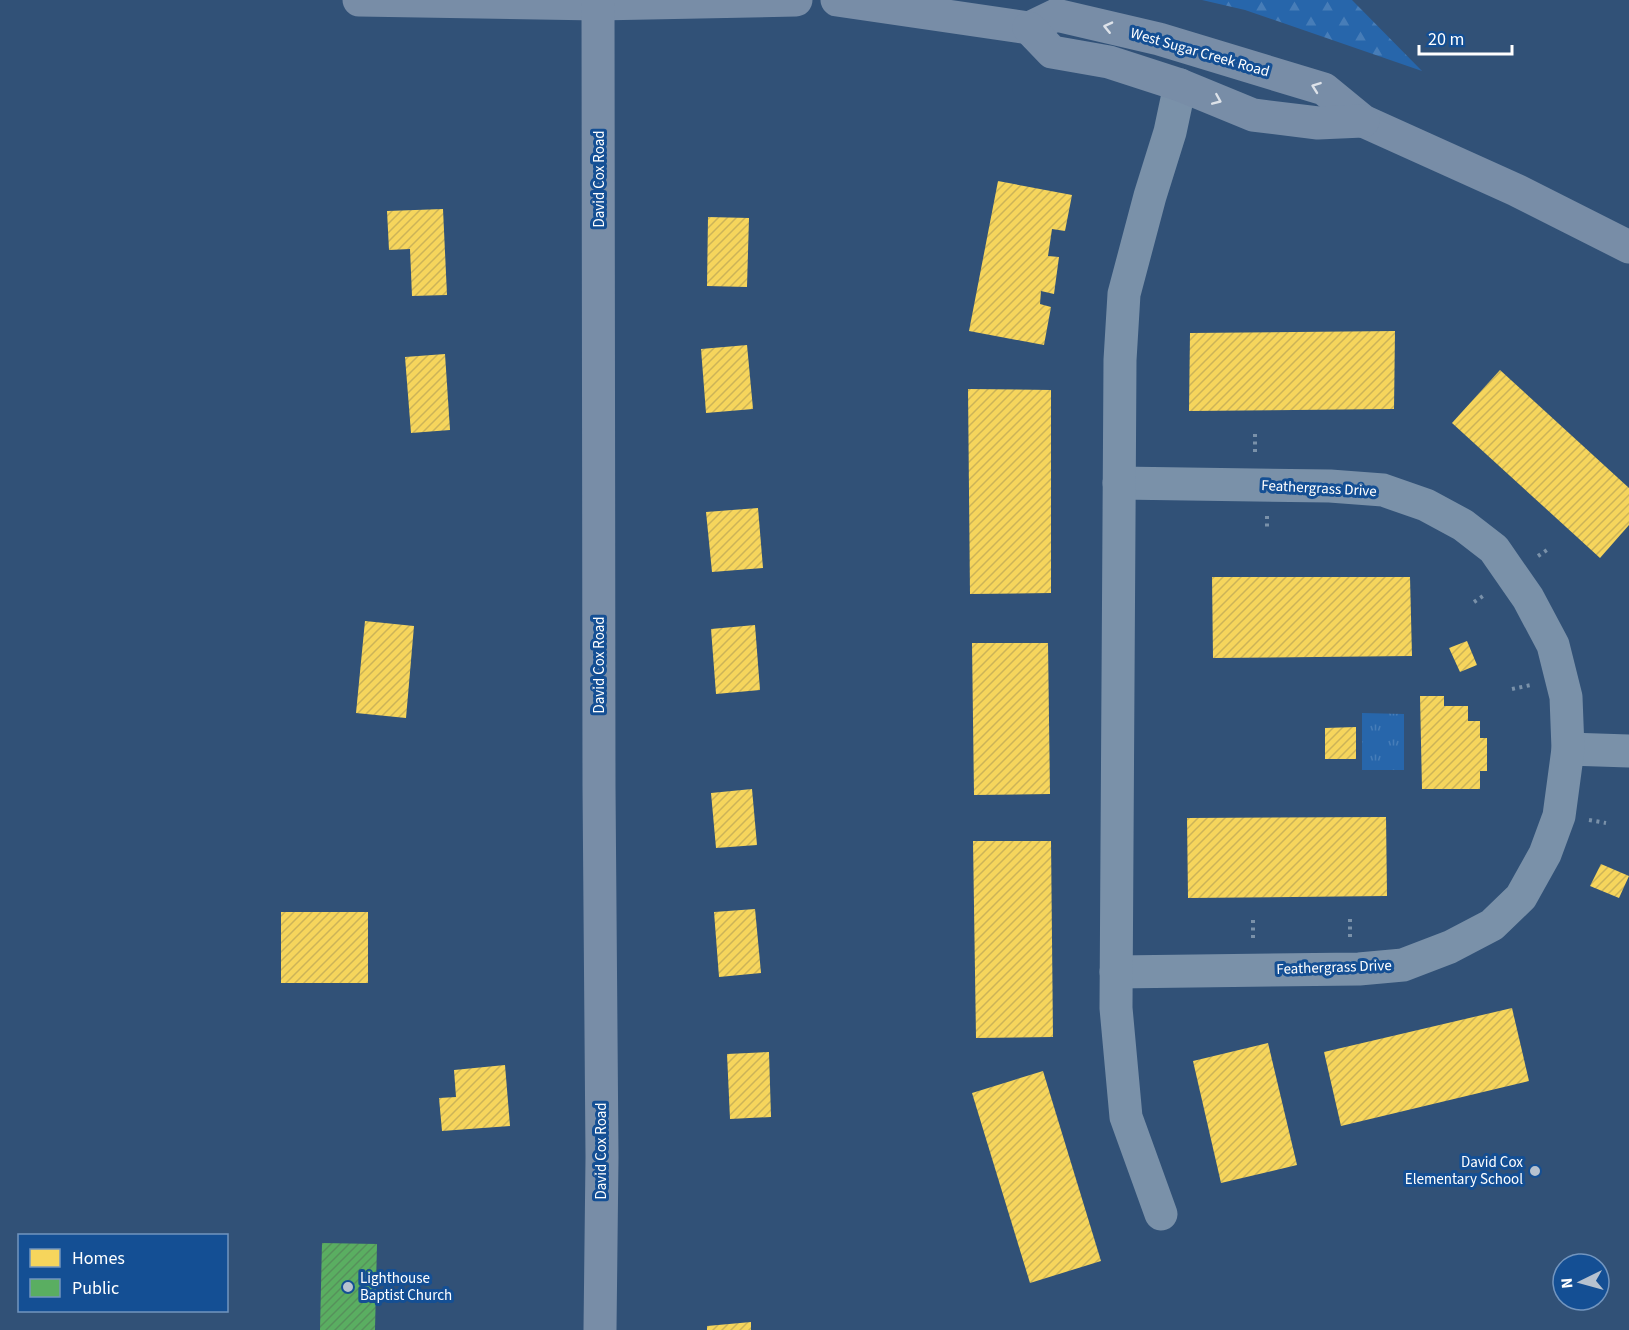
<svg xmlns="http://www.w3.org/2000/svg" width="1629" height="1330" viewBox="0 0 1629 1330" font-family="'Source Sans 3',sans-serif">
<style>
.grass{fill:url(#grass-tufts)}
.forest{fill:url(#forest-firs)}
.homes{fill:url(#homes-hatch)}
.public{fill:url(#public-hatch)}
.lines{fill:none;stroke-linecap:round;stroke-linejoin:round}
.path{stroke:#7a91a9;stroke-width:4;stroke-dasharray:3 4.5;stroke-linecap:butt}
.minor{stroke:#7a91a9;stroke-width:33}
.major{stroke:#788da7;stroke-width:33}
.oneway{stroke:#dde2e9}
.poi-dot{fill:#b7c2cf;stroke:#144f94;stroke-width:2}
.labels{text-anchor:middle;stroke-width:6;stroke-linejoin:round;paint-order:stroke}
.street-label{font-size:15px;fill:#fff;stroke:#144f94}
.poi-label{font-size:15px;fill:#fff;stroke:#144f94;text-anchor:end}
</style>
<defs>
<pattern id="grass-tufts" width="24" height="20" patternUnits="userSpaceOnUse" patternTransform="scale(1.5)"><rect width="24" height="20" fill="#2766ab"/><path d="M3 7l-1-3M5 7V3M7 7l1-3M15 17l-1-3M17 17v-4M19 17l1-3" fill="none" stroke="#477db8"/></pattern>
<pattern id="forest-firs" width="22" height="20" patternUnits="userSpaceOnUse" patternTransform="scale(1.5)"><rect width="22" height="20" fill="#2766ab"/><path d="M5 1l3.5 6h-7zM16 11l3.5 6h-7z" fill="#477db8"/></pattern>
<pattern id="homes-hatch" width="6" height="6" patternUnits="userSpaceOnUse" patternTransform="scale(1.5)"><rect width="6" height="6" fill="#f6d55c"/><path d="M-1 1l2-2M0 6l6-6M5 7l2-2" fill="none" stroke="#ccb358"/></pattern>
<pattern id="public-hatch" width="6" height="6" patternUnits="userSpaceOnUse" patternTransform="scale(1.5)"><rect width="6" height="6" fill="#5aae61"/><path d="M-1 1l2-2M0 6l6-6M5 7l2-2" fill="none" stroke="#56915b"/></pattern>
</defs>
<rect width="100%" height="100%" fill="#315177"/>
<path class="grass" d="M1362 713 1404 714V770H1362Z"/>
<path class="forest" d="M1202 0H1352L1422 71 1245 10Z"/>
<g class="homes">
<path d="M998 181 1072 195 1065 231 1052 229 1048 256 1059 257 1054 294 1041 291 1040 304 1051 307 1044 345 969 331Z"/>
<path d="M443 209 447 295 412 296 410 249 389 250 387 211Z"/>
<path d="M708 217 749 218 747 287 707 286Z"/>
<path d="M1395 331 1394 409 1189 411 1190 333Z"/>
<path d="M747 345 753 409 706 413 701 349Z"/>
<path d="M445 354 450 430 411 433 405 357Z"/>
<path d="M1500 370 1629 488V525L1600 558 1452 423Z"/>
<path d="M968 389 1051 390V593L970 594Z"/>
<path d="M758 508 763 568 712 572 706 512Z"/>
<path d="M1212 577H1410L1412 656 1213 658Z"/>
<path d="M365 621 414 626 406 718 356 713Z"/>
<path d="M755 625 760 690 716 694 711 629Z"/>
<path d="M1467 641 1477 665 1460 672 1449 648Z"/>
<path d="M972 643H1048L1050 794 974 795Z"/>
<path d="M1420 696H1444V706H1468V721H1480V738H1487V771H1480V789H1422Z"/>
<path d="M1356 727V759H1325V728Z"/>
<path d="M752 789 757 845 716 848 711 793Z"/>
<path d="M1386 817 1387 896 1188 898 1187 818Z"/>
<path d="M973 841H1051L1053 1037 976 1038Z"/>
<path d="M1601 864 1629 876 1619 898 1590 886Z"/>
<path d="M755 909 761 973 719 977 714 912Z"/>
<rect x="281" y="912" width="87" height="71"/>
<path d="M1512 1008 1529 1081 1341 1126 1324 1052Z"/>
<path d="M1268 1043 1297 1165 1221 1183 1193 1061Z"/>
<path d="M769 1052 771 1117 730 1119 727 1054Z"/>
<path d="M505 1065 510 1126 442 1131 439 1098 456 1097 454 1070Z"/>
<path d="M1043 1071 1101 1261 1030 1283 972 1093Z"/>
<path d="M751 1322V1330H707V1326Z"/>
</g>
<path class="public" d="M322 1243 377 1244 375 1330H320Z"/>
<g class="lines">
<g class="path">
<path d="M1255 434V454"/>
<path d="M1267 516V527"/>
<path d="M1538 556 1550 548"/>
<path d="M1474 602 1486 594"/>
<path d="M1512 689 1531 685"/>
<path d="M1589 820 1606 823"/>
<path d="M1350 919V939"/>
<path d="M1253 938V920"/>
</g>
<g class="minor">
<path d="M1568 749 1629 751"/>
<path d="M1116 972 1359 969 1403 965 1450 947 1492 925 1521 897 1545 854 1559 816 1568 749 1566 697 1553 645 1528 598 1494 549 1463 525 1426 505 1383 490 1330 486 1119 483"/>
<path d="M1161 1214 1126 1117 1116 1008 1120 360 1124 294 1150 196 1170 132 1180 85"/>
</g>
<g class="major">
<path d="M359 0 598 4 796 0"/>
<path d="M598 0 599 786 602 1157 600 1330"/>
<path d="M837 0 1029 28 1056 15 1159 39 1324 89 1363 121 1516 190 1629 247"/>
<path d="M1029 28 1052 52 1109 62 1180 85 1253 115 1318 123 1363 121"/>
</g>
</g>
<defs><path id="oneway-chevron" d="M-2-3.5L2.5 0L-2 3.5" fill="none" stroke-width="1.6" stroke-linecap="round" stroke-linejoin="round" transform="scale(1.5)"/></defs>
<g class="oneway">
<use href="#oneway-chevron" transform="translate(1108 27) rotate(-167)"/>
<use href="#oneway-chevron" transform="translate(1316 87) rotate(-160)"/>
<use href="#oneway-chevron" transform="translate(1217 100) rotate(23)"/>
</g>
<g class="poi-dot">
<circle cx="1535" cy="1171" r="6"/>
<circle cx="348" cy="1287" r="6"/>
</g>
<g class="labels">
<g class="street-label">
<text transform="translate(1200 52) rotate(16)" y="5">West Sugar Creek Road</text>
<text transform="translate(599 179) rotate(-90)" y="5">David Cox Road</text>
<text transform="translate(1319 488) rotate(3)" y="5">Feathergrass Drive</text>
<text transform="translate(599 665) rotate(-90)" y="5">David Cox Road</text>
<text transform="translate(1334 967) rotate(-2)" y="5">Feathergrass Drive</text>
<text transform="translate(601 1151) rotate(-90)" y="5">David Cox Road</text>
</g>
<g class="poi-label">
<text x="1523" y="1167">David Cox<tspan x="1523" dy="17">Elementary School</tspan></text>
<text x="360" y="1283" text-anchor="start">Lighthouse<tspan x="360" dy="17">Baptist Church</tspan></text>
</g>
</g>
<rect x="18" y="1234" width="210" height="78" fill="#144f94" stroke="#7295bf" stroke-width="1.5"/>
<rect x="30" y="1249" width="30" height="18" fill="#f6d55c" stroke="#7295bf" stroke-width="1.5"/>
<text x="72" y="1264" font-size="18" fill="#ffffff">Homes</text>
<rect x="30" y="1279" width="30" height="18" fill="#5aae61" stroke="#7295bf" stroke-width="1.5"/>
<text x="72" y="1294" font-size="18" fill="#ffffff">Public</text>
<g transform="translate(1581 1282) rotate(265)"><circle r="28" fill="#144f94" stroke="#7295bf" stroke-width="1.5"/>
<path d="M0-4.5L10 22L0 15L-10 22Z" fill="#b7c2cf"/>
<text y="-9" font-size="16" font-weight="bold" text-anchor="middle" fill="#ffffff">N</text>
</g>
<path d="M1419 45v9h93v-9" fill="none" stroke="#ffffff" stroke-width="3"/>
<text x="1428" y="45" font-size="18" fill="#ffffff" stroke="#144f94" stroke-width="4.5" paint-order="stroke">20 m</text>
</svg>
